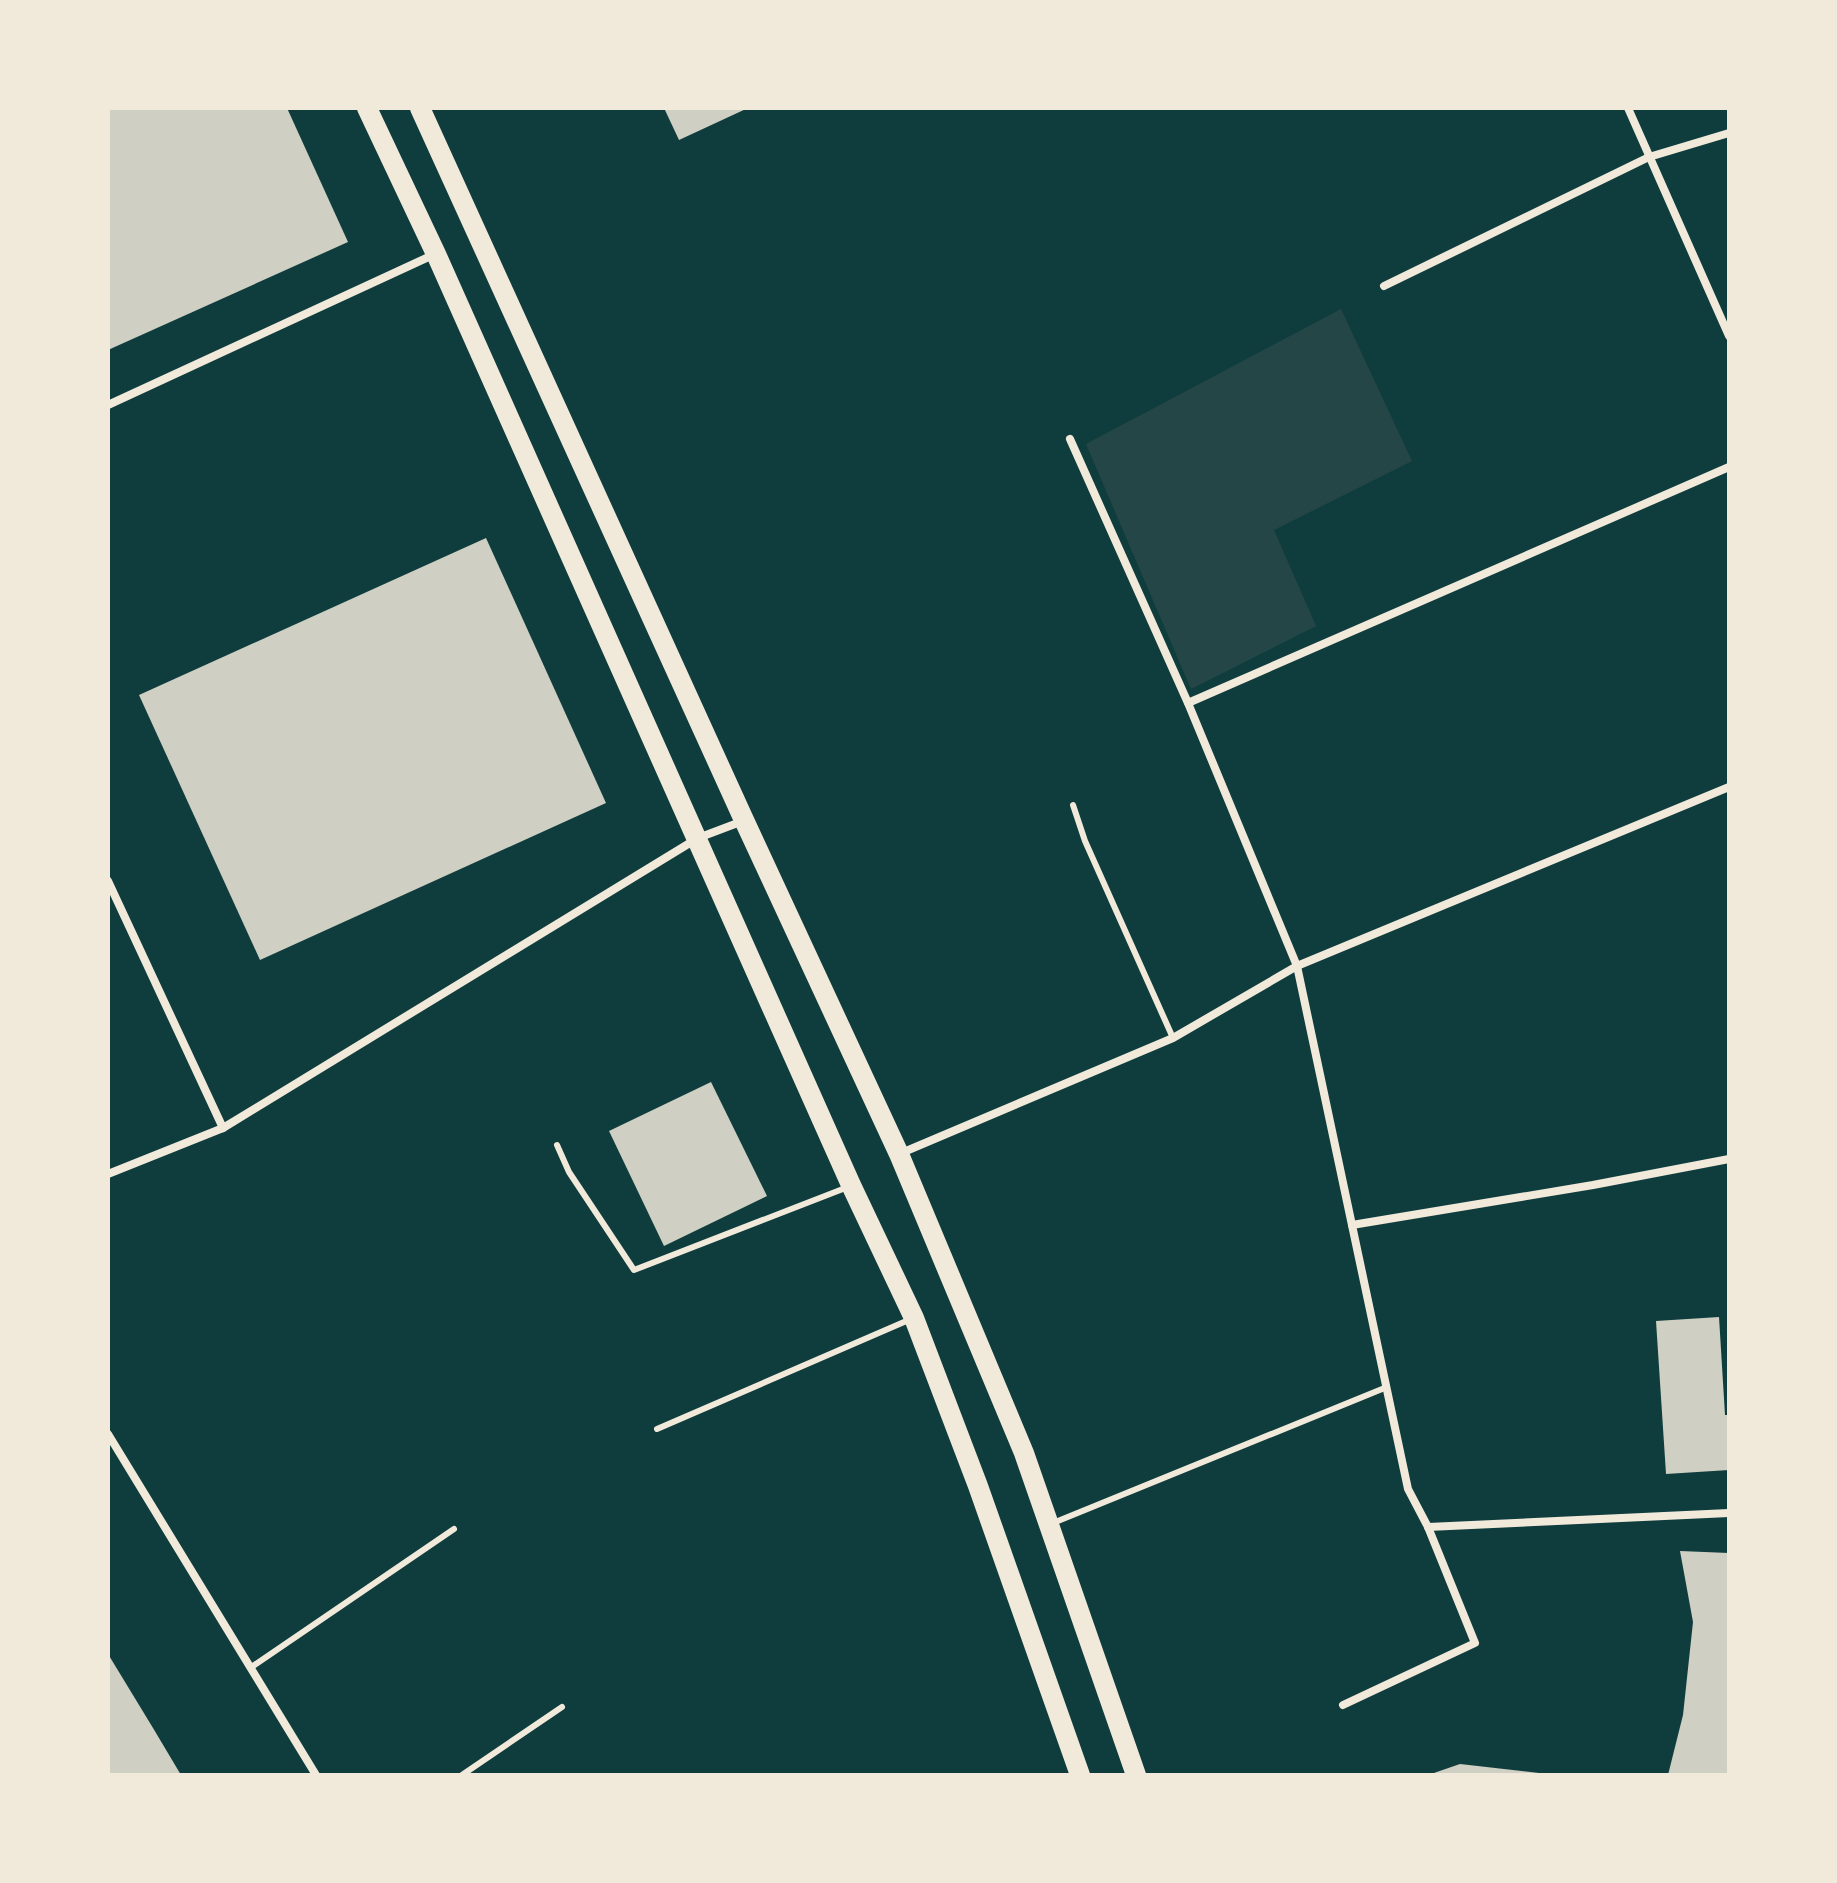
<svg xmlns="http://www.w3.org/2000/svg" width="1837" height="1883" viewBox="0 0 1837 1883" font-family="Helvetica,sans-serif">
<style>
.green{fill:#244646}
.building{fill:#cfcfc3}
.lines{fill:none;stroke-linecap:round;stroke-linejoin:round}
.service{stroke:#f1e9da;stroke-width:6}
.minor{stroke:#f1e9da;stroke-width:8}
.primary{stroke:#f1e9da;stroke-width:20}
</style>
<rect width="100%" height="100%" fill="#0f3d3e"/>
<path class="green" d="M1341 309 1412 461 1274 530 1316 626 1191 689 1086 444Z"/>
<g class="building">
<path d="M108 108H287L348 242 108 350Z"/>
<path d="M664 108H748L679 140Z"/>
<path d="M486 538 606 803 260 960 139 695Z"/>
<path d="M711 1082 767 1196 664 1246 609 1131Z"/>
<path d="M1719 1317 1725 1415H1729V1470L1666 1474 1656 1321Z"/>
<path d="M1680 1551 1729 1553V1775H1668L1683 1715 1693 1622Z"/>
<path d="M108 1654 153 1728 181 1775H108Z"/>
<path d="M1460 1764 1539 1773 1538 1775H1428Z"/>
</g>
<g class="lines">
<g class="service">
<path d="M1073 805 1085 841 1173 1038"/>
<path d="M557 1145 569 1172 634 1270 848 1187"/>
<path d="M657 1429 911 1319"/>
<path d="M1053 1523 1387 1387"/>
<path d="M250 1668 454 1529"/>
<path d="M462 1775 562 1707"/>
</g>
<g class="minor">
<path d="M1628 108 1729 336"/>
<path d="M1384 286 1649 157 1729 133"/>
<path d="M108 405 435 254"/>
<path d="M1070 439 1188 703 1297 966 1408 1489 1428 1527 1475 1643 1343 1705"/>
<path d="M1188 703 1729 467"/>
<path d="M108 881 223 1128"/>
<path d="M899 1154 1173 1038 1297 966 1729 787"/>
<path d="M108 1174 223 1128 698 838 743 821"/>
<path d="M1352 1225 1593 1185 1729 1159"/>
<path d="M108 1434 316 1775"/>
<path d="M1428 1527 1729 1513"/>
</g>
<g class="primary">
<path d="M367 108 436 254 851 1185 914 1318 978 1486 1080 1775"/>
<path d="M420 108 744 820 899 1154 1024 1453 1136 1775"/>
</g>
</g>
<rect width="1837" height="1883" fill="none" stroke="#f1e9da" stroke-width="220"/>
</svg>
